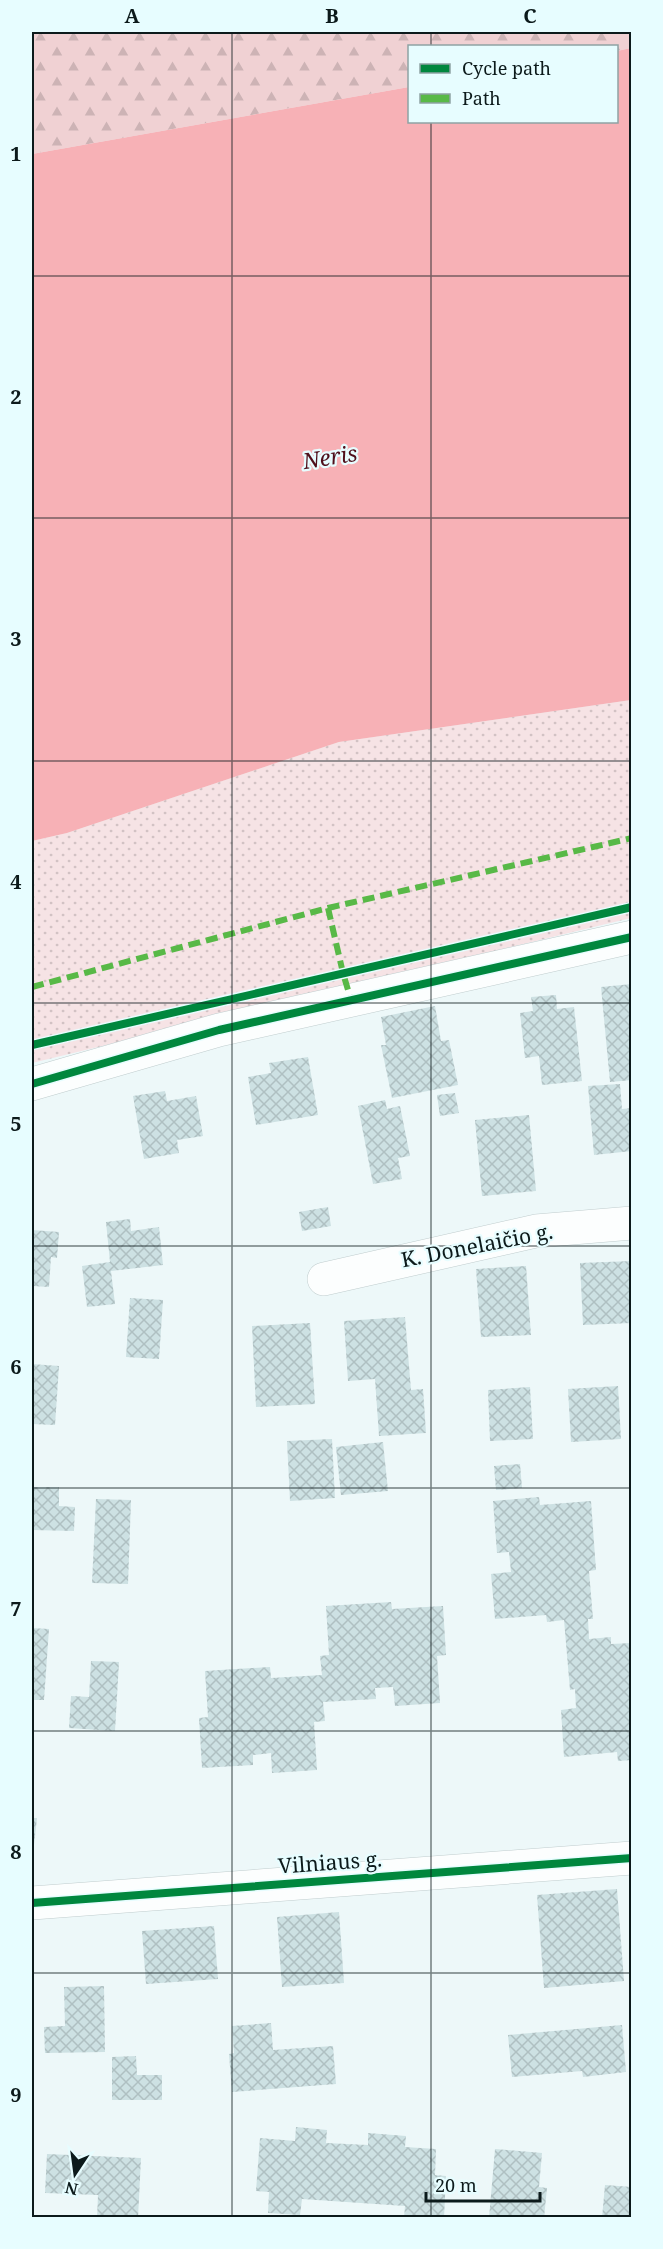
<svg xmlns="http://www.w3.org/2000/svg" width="663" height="2249" viewBox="0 0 663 2249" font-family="'Noto Serif',serif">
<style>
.grass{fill:url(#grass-dots)}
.forest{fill:url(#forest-firs)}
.water{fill:#f7b1b6}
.building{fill:url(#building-cross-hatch)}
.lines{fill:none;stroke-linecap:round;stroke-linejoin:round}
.street-casing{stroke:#c0cdce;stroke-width:34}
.street{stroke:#fcfefe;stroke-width:33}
.quiet{stroke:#58b947;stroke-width:6;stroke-dasharray:12 6;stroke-linecap:butt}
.cycleway-casing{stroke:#e7fdff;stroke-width:11}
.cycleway{stroke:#00873e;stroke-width:8}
.grid{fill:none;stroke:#0c1a1b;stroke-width:1.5;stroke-opacity:0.55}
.labels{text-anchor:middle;stroke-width:4.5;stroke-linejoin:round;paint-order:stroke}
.street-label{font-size:21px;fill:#0c1a1b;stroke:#e7fdff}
.water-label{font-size:22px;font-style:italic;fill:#4f0e1a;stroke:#e7fdff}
.neatline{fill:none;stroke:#0c1a1b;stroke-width:2}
.grid-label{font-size:20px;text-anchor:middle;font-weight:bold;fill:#0c1a1b}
</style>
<defs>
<pattern id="grass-dots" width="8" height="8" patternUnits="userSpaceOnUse" patternTransform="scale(1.5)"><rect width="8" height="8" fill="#f6e3e5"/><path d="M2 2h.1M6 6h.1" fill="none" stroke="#d2c2c4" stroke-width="1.8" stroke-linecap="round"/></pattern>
<pattern id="forest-firs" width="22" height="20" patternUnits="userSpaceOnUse" patternTransform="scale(1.5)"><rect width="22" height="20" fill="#f0d1d3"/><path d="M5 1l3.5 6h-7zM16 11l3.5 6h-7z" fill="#cdb3b5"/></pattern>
<pattern id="building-cross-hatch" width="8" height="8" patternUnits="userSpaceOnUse" patternTransform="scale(1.5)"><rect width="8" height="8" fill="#cde1e3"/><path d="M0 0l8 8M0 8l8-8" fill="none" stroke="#afc0c2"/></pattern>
</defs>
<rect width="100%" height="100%" fill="#edf8f9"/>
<path class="grass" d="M631 700V918L32 1063V841L67 833 339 742Z"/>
<path class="forest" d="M32 32H631V48L617 51 616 46H410L409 87 32 154Z"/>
<path class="water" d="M631 48V700L339 742 67 833 32 841V154L409 87 410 122H616L617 51Z"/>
<g class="building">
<path d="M632 984V1080L610 1082 601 987Z"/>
<path d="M556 995 557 1009 574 1007 582 1081 542 1085 539 1056 525 1058 520 1013 533 1011 531 997Z"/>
<path d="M435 1006 441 1041 449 1040 458 1085 392 1098 381 1045H386L381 1017Z"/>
<path d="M308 1057 318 1115 256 1125 248 1077 271 1073 269 1063Z"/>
<path d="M620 1084 622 1109 632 1108V1151L594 1155 588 1086Z"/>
<path d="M165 1091 167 1101 196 1096 203 1136 177 1140 179 1153 144 1159 133 1096Z"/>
<path d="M455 1093 459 1113 440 1116 437 1095Z"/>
<path d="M385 1100 387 1109 400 1106 410 1156 398 1158 402 1179 373 1184 358 1106Z"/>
<path d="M529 1115 536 1191 482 1196 475 1120Z"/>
<path d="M328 1207 331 1226 302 1231 299 1212Z"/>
<path d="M130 1219 131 1231 159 1227 163 1265 111 1271 115 1304 87 1307 82 1266 110 1262 106 1222Z"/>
<path d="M32 1230 59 1232 57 1258 51 1257 49 1287 32 1286Z"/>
<path d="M632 1261V1323L583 1325 580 1263Z"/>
<path d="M526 1266 531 1335 481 1337 476 1269Z"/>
<path d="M130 1298 163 1300 159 1359 126 1357Z"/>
<path d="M405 1317 411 1390 423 1389 426 1433 379 1436 375 1379 348 1381 344 1321Z"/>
<path d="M310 1323 315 1404 256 1407 252 1326Z"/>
<path d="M32 1364 59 1366 55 1425 32 1424Z"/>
<path d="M618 1386 621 1439 571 1442 568 1389Z"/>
<path d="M530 1387 533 1439 490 1441 488 1390Z"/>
<path d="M332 1439 335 1498 290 1501 287 1441Z"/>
<path d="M383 1442 388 1491 341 1495 336 1447Z"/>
<path d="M520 1464 522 1488 496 1490 494 1466Z"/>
<path d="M33 1487H59V1506L75 1507 74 1531 32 1530Z"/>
<path d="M539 1497 540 1505 591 1501 596 1570 589 1571 593 1619H588L589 1639 611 1637V1644L632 1643V1760L618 1761 617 1752 564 1757 561 1710 576 1708 575 1689 570 1690 564 1620 547 1622 546 1615 495 1619 491 1574 511 1572 509 1552 497 1553 493 1501Z"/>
<path d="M96 1499 131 1500 128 1584 92 1583Z"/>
<path d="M391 1602 392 1609 443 1606 446 1655 437 1656 440 1703 395 1706 393 1687 375 1688 376 1699 323 1702 325 1721 314 1722 317 1770 272 1773 271 1753 253 1755V1765L202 1768 199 1718 208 1717 205 1671 270 1667 271 1678 322 1675 320 1656 329 1655 326 1606Z"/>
<path d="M32 1628 49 1629 44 1700H32Z"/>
<path d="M91 1661 119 1662 115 1731 69 1728 71 1696 89 1697Z"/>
<path d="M32 1818H37L34 1845H32Z"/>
<path d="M617 1889 624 1981 544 1988 537 1895Z"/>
<path d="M339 1912 344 1983 282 1987 277 1917Z"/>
<path d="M214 1926 218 1979 146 1984 142 1931Z"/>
<path d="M104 1986 105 2052 45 2053 44 2027 65 2026 64 1987Z"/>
<path d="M271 2023 273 2050 333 2046 336 2084 232 2092 229 2054 234 2053 232 2026Z"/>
<path d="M622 2025 626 2072 583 2077 582 2071 512 2077 508 2035Z"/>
<path d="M136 2056 137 2075H162V2100H112V2057Z"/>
<path d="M296 2127 327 2130 326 2143 368 2145V2133L406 2136 405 2147 436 2149 435 2175 446 2176 444 2218H404L405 2206 302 2199 300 2215 268 2213 269 2192 256 2191 260 2138 295 2141Z"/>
<path d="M495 2149 542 2153 539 2187 547 2188 544 2218H489Z"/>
<path d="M47 2154 141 2158 138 2218H97L98 2195 45 2193Z"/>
<path d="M605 2185 632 2187V2218H602Z"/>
</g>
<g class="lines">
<defs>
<g id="street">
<path d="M32 1084 219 1030 632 937"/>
<path d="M324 1279 536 1231 632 1223"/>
<path d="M32 1903 632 1858"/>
</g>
</defs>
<use href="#street" class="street-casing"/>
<use href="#street" class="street"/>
<g class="quiet">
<path d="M328 908 343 973 351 1000"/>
<path d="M32 987 328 908 632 838"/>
</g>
<defs>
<g id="cycleway">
<path d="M32 1045 632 907"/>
<path d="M32 1084 219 1030 632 937"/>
<path d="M32 1903 632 1858"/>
</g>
</defs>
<use href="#cycleway" class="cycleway-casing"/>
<use href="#cycleway" class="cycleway"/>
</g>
<path class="grid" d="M232 32V2218M431 32V46M431 122V2218M32 276H632M32 518H632M32 761H632M32 1003H632M32 1246H632M32 1488H632M32 1731H632M32 1973H632"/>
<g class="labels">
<g class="street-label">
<text transform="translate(477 1246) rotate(-11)" y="7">K. Donelaičio g.</text>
<text transform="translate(330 1863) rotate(-4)" y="7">Vilniaus g.</text>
</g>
<g class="water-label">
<text transform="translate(330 457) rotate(-9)" y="8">Neris</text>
</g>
</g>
<rect width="663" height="2249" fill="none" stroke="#e7fdff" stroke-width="66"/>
<rect x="408" y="45" width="210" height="78" fill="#e7fdff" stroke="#8fa2a4" stroke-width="1.5"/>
<rect x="420" y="64" width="30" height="9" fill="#00873e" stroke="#8fa2a4" stroke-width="1.5"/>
<text x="462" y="75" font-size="18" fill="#0c1a1b">Cycle path</text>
<rect x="420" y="94" width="30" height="9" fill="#58b947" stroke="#8fa2a4" stroke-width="1.5"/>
<text x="462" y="105" font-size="18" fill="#0c1a1b">Path</text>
<g transform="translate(75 2174) rotate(193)" stroke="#e7fdff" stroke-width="4.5" paint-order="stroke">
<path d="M0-4.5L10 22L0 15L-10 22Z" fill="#0c1a1b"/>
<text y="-9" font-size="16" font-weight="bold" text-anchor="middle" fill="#0c1a1b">N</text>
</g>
<path d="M426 2192v9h114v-9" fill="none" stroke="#0c1a1b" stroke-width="3"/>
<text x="435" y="2192" font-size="18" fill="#0c1a1b" stroke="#e7fdff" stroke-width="4.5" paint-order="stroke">20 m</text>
<rect x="33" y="33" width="597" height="2183" class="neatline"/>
<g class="grid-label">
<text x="132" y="23">A</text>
<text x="332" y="23">B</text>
<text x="530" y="23">C</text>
<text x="16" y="161">1</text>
<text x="16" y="404">2</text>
<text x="16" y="646">3</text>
<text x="16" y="889">4</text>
<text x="16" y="1131">5</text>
<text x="16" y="1374">6</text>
<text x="16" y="1616">7</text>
<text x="16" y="1859">8</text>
<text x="16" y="2102">9</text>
</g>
</svg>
